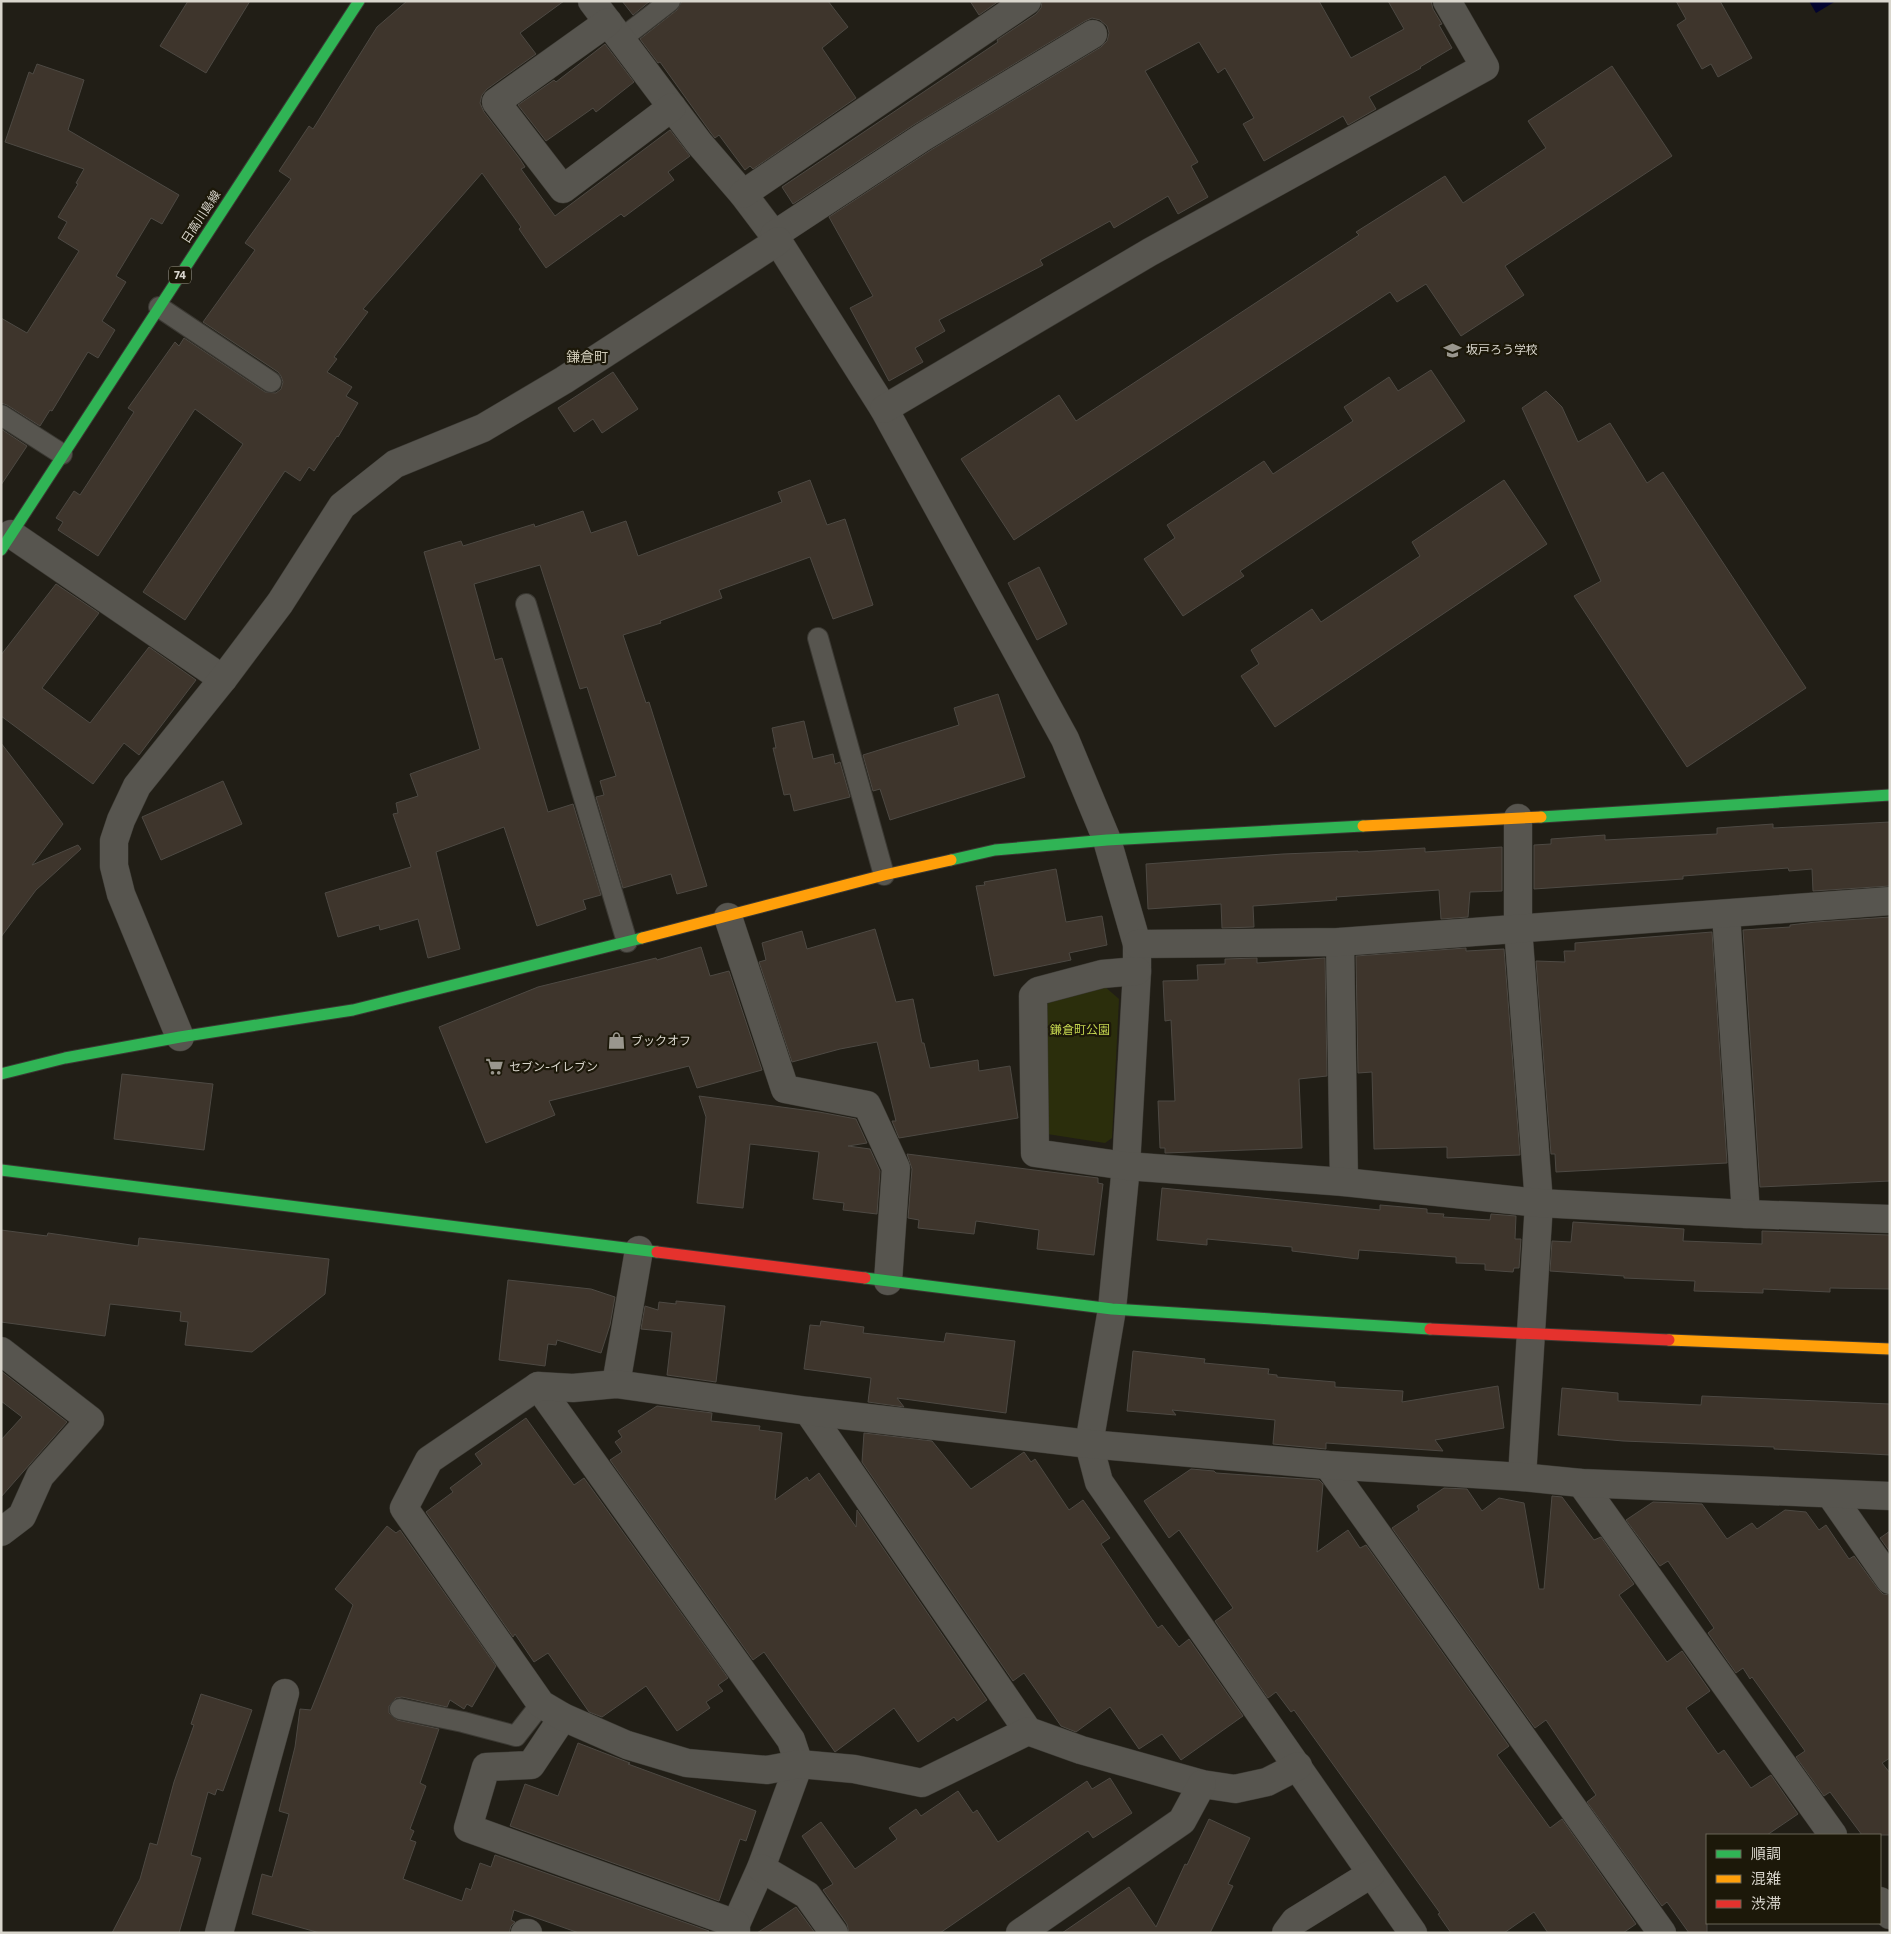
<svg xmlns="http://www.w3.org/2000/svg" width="1891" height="1934" viewBox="0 0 1891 1934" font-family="Commissioner,'Noto Sans JP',sans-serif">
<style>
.green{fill:#2b2e0c}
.water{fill:#03042f}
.building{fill:#3e352c;stroke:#4d4943}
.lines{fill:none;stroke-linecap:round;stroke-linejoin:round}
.lane-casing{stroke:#3b3933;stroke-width:22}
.street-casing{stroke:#3b3933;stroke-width:29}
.fast-casing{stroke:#3b3933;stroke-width:13}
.slow-casing{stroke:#3b3933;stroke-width:13}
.jam-casing{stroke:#3b3933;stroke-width:13}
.lane{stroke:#57554f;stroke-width:20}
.street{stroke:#57554f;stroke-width:28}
.fast{stroke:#30b455;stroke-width:11}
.slow{stroke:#ff9f0a;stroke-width:11}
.jam{stroke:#e5322d;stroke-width:11}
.labels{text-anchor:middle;stroke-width:4.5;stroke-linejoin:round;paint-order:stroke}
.shield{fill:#1c1809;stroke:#a09d92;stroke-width:1}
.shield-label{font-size:11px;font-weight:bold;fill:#d9d6cd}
.street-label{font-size:12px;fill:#d9d6cd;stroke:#1c1809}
.poi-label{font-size:12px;fill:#d9d6cd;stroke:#1c1809;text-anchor:start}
.park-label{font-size:12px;fill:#c2d34e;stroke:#1c1809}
.neighbourhood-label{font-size:14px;fill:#ccc7b4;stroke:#1c1809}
</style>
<rect width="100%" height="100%" fill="#211e16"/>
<path class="green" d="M1104 986 1119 999 1112 1138 1105 1143 1047 1134 1042 1010 1054 997Z"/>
<path class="water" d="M1809 1H1836L1816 13Z"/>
<g class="building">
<path d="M188 1H250L206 73 160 46Z"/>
<path d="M407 1H564L520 33 536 54 487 89 482 95 480 103 484 112 520 159 525 167 521 169 555 216 670 130 690 156 668 172 674 180 624 217 621 214 546 268 519 229 521 227 482 173 363 309 368 312 334 357 337 359 327 372 352 387 346 396 358 403 338 437 337 436 314 471 309 467 300 481 285 471 185 620 143 592 243 444 195 409 98 556 58 530 63 522 56 518 74 491 80 495 134 412 128 408 175 342 179 346 184 338 265 392 276 393 281 389 283 382 281 376 278 372 203 322 255 250 245 243 291 179 279 171 309 126 313 129 377 27Z"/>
<path d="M622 1H650L633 15Z"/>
<path d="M682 1H828L848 27 822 48 856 98 753 169 750 166 745 170 719 135 715 138 711 133 660 62 658 63 640 39 677 10Z"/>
<path d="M970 1H999L979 15Z"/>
<path d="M1042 1H1319L1351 58 1404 29 1388 1H1431L1433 9 1442 24 1439 25 1452 48 1420 67 1421 68 1369 97 1376 109 1348 125 1343 116 1264 161 1243 124 1254 118 1225 68 1218 73 1199 42 1145 71 1198 162 1191 166 1208 197 1178 214 1168 196 1114 228 1110 221 1040 260 1043 265 939 320 945 331 915 348 923 362 889 381 850 308 873 296 829 217 931 150 1101 47 1107 41 1109 33 1107 26 1100 20 1092 18 1085 21 915 124 793 204 782 187 998 42 997 40 1036 14 1041 8Z"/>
<path d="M1676 1H1720L1752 58 1718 77 1711 64 1702 69 1677 25 1686 19Z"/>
<path d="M605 44 634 82 596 112 593 108 546 141 518 105 554 80 556 82Z"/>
<path d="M37 64 84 80 68 130 179 195 162 224 151 218 116 276 126 282 102 321 115 330 98 358 88 352 52 411 50 410 40 426 7 405 1 403V318L27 333 79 251 58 238 67 222 58 217 78 184 76 183 84 169 5 142 29 72 33 74Z"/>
<path d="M1612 66 1672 156 1505 266 1524 295 1461 336 1426 284 1397 302 1390 292 1014 540 961 459 1059 395 1076 421 1359 235 1356 232 1445 176 1463 203 1546 148 1528 121Z"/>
<path d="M1431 370 1465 421 1240 571 1244 576 1183 616 1144 559 1175 538 1167 525 1264 461 1273 474 1353 421 1344 407 1389 377 1398 391Z"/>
<path d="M613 372 638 409 602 433 593 419 574 432 558 408Z"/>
<path d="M1546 391 1562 407 1578 442 1610 423 1647 483 1663 472 1806 688 1687 767 1574 596 1601 581 1522 408Z"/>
<path d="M1 429 27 446 1 485Z"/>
<path d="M810 480 827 525 845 519 873 605 833 619 810 557 719 590 722 598 660 621 661 623 623 635 646 703 649 702 707 886 677 894 671 874 623 888 596 797 604 795 600 781 616 776 587 687 580 689 540 565 474 584 495 660 502 658 548 812 573 804 601 895 583 900 586 909 537 926 504 827 436 852 460 949 428 958 418 919 380 930 379 925 338 937 325 893 411 867 393 814 398 813 396 803 418 796 410 774 480 749 424 552 461 541 463 546 534 524 535 527 583 511 591 533 626 521 638 556 782 502 778 492Z"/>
<path d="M1504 480 1547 544 1275 727 1241 676 1259 664 1251 650 1312 609 1321 622 1420 556 1412 542Z"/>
<path d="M1039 567 1067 624 1037 640 1008 583Z"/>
<path d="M56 584 99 613 42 688 90 723 149 647 196 680 139 755 124 743 93 784 1 716V655Z"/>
<path d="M998 694 1025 777 890 820 880 789 873 791 863 755 959 725 954 708Z"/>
<path d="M804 721 813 759 833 754 835 764 840 762 850 797 794 811 790 794 784 795 773 748H776L772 728Z"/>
<path d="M1 743 63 824 32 865 78 845 81 849 36 890 1 937Z"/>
<path d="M223 781 242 824 161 860 142 817Z"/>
<path d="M1890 822V886L1813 891 1812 869 1789 871 1788 868 1683 876V879L1534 889V845L1551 844V839L1605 835V840L1717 834V828L1773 824V828Z"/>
<path d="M1502 847V891L1470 892 1468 917 1441 919 1439 890 1336 897 1337 900 1253 906 1254 927 1222 928 1221 904 1148 909 1146 864 1283 854 1358 851V852L1425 848V852Z"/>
<path d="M1056 869 1066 922 1102 916 1107 945 1069 953 1071 960 994 976 976 886 985 885 984 882Z"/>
<path d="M1890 917V1181L1760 1187 1743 930 1790 927V925L1816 922Z"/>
<path d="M875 929 896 1002 913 999 922 1043H924L930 1068 978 1060 979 1071 1010 1066 1018 1118 899 1138 892 1121H896L877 1042 840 1049 792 1062 759 962 766 960 762 943 802 931 807 949Z"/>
<path d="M1712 932 1727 1163 1556 1172 1555 1154H1551L1536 961 1565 962 1564 951H1575V943Z"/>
<path d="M701 947 710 976 729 971 762 1070 697 1088 689 1066 549 1101 555 1115 486 1143 439 1027 538 987 656 958 657 960Z"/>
<path d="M1466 948V951L1504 949 1520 1155 1447 1158V1147L1374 1149 1372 1072 1358 1073 1356 956Z"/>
<path d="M1257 958V963L1325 958 1327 1076 1299 1079 1302 1148 1165 1153V1148H1160L1158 1101H1175L1171 1020 1165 1021 1163 981 1198 980 1197 965 1225 964V959Z"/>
<path d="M122 1074 213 1084 204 1150 114 1139Z"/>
<path d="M699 1096 819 1112 856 1119 867 1143 848 1146 870 1149 880 1171 877 1214 843 1210 844 1203 813 1199 819 1152 750 1144 743 1208 697 1203 706 1117Z"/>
<path d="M907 1154 1098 1178V1183L1103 1184 1094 1255 1037 1249 1039 1230 976 1221 974 1234 918 1228 919 1220 908 1218 912 1169Z"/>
<path d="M1162 1188 1380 1210V1205L1427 1209V1213L1444 1214 1443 1217 1490 1220 1491 1214 1516 1216 1515 1239H1521L1519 1268H1514L1513 1272 1485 1270V1264L1456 1263V1257L1359 1250 1358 1259 1292 1251V1247L1207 1239V1245L1157 1240Z"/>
<path d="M1573 1222 1684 1229 1683 1241 1762 1244V1231L1890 1235V1289L1830 1288V1292L1763 1289V1293L1694 1291 1695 1281 1624 1278V1276L1550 1271 1552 1241 1571 1242Z"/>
<path d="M1 1230 47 1236 48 1233 138 1246 139 1238 329 1259 325 1294 252 1352 185 1345 188 1322 180 1321 181 1312 110 1304 105 1336 1 1322Z"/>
<path d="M508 1280 591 1289 615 1297 610 1325 601 1353 557 1340 556 1345 548 1344 545 1366 499 1360Z"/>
<path d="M676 1301 725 1306 716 1382 667 1375 672 1332 641 1329 645 1306 658 1310 659 1302 676 1304Z"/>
<path d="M821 1321 864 1327 863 1333 944 1342 946 1333 1015 1341 1006 1413 897 1398 904 1407 868 1402 871 1378 804 1369 810 1325 820 1326Z"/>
<path d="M1133 1351 1205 1359 1204 1363 1269 1369 1268 1374 1277 1375V1377L1335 1382V1387L1403 1391 1402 1402 1498 1386 1504 1428 1435 1440 1443 1451 1326 1443V1449L1273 1444 1275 1420 1172 1410 1176 1415 1127 1411Z"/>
<path d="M1 1371 67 1422 1 1497V1440L22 1417 1 1401Z"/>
<path d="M1562 1388 1618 1393V1401L1701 1405 1702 1396 1890 1404V1455L1774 1449V1447L1623 1441 1558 1435Z"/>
<path d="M657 1406 712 1413 711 1421 760 1426 759 1430 782 1433 775 1500 807 1477 809 1481 819 1473 856 1527 857 1510 987 1700 957 1721 954 1717 918 1742 894 1708 835 1752 764 1652 753 1660 610 1460 622 1452 615 1442 622 1437 618 1431Z"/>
<path d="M526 1418 574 1485 584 1478 728 1678 718 1685 723 1691 706 1702 710 1708 677 1731 646 1686 602 1717 589 1712 548 1653 534 1662 515 1634 513 1637 426 1512 453 1492 450 1488 482 1464 475 1454Z"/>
<path d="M864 1433 932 1441 971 1489 1024 1452 1031 1462 1035 1459 1069 1510 1083 1500 1110 1538 1101 1544 1158 1628 1162 1625 1179 1647 1189 1639 1243 1716 1181 1760 1162 1734 1139 1749 1110 1707 1076 1732 1061 1726 1024 1673 1013 1681 862 1462Z"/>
<path d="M1191 1469 1214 1471 1216 1473 1319 1480 1323 1484 1317 1552 1348 1530 1360 1548 1366 1545 1509 1746 1497 1755 1550 1828 1562 1819 1636 1924 1623 1933H1548L1534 1912 1504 1933H1451L1438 1914 1440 1913 1294 1710 1291 1712 1276 1692 1268 1698 1215 1621 1233 1608 1179 1530 1169 1538 1144 1501Z"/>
<path d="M1444 1488 1467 1489 1482 1511 1499 1498 1524 1503 1539 1589H1544L1552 1496 1562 1497 1594 1540 1601 1537 1634 1584 1619 1595 1667 1662 1682 1651 1710 1691 1686 1708 1718 1754 1724 1750 1751 1788 1771 1775 1798 1814 1767 1835H1707V1933H1689L1667 1902 1662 1906 1587 1802 1596 1795 1546 1720 1535 1728 1392 1528 1419 1510 1417 1506Z"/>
<path d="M1653 1502 1702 1504 1727 1539 1752 1523 1757 1529 1785 1510 1806 1512 1819 1530 1826 1525 1849 1559 1854 1556 1878 1589 1883 1594 1890 1595V1758L1882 1763 1890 1773V1835H1862L1830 1792 1824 1796 1796 1757 1805 1751 1752 1677 1750 1679 1743 1668 1736 1673 1708 1633 1714 1628 1668 1561 1660 1566 1626 1520Z"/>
<path d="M387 1526 396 1533 400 1530 496 1666 472 1707 467 1704 464 1709 450 1700 447 1707 402 1697 396 1698 389 1706V1713L397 1720 439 1729 420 1783 426 1786 410 1829 414 1831 410 1840 416 1842 403 1879 462 1901 466 1888 471 1890 480 1863 491 1867 495 1855 709 1931 708 1933H579L514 1910 511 1920 515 1922 511 1926 509 1933H320L252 1914 262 1874 272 1877 289 1814 279 1811 295 1747 300 1709 311 1710 353 1605 335 1589Z"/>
<path d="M1890 1531V1552L1880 1538Z"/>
<path d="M201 1694 252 1710 223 1791 217 1789 215 1795 208 1792 191 1855 201 1858 179 1933H112L140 1879 150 1843 157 1845 174 1782 194 1725 191 1724Z"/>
<path d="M578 1743 630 1763 628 1764 756 1811 746 1841 740 1839 719 1901 510 1826 525 1784 558 1796Z"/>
<path d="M1110 1778 1132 1813 1093 1838 1088 1831 940 1933H849L847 1924 823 1890 833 1884 802 1836 821 1822 855 1869 897 1839 889 1828 916 1809 921 1816 958 1791 973 1813 977 1810 998 1842 1087 1781 1092 1789Z"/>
<path d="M1209 1819 1250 1838 1228 1884 1233 1886 1210 1933H1062L1129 1887 1156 1927 1185 1864 1187 1865Z"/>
<path d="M796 1907 815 1933H757Z"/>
</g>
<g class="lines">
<defs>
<g id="lane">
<path d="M621 39 670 1"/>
<path d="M159 307 271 382"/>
<path d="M1 415 62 454"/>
<path d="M526 604 627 942"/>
<path d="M818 638 884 875"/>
<path d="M400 1709 463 1722 516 1736 541 1704"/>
</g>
<g id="street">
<path d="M592 1 699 143 743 194 774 235 884 409 1065 739 1107 840 1137 944V971L1126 1166 1112 1309 1089 1444 1099 1482 1413 1933"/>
<path d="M608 22 496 102 563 189 672 107"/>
<path d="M743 194 1027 1"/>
<path d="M774 235 923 137 1093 34"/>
<path d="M884 409 1150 252 1485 67 1447 1"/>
<path d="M11 534 223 679"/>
<path d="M1518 818V928L1539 1203 1522 1477"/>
<path d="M1726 914 1746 1214"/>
<path d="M728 917 785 1089 867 1105 896 1168 888 1281"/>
<path d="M1340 942 1344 1182"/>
<path d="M1137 944 1340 942 1890 901"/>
<path d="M1137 971 1102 974 1038 991 1033 996 1035 1153 1126 1166 1344 1182 1539 1203 1746 1214 1890 1219"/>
<path d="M180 1037 121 894 114 866V841L121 820 137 786 223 679 280 603 342 506 395 464 483 428 564 380 778 241"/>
<path d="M1 1351 90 1420 40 1476 22 1516 1 1532"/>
<path d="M616 1384 639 1250"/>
<path d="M538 1386 791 1740 799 1764 761 1868 736 1924V1933"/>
<path d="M808 1411 1028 1731"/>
<path d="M1328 1465 1662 1933"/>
<path d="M1581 1483 1833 1835"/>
<path d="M1830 1494 1890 1580"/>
<path d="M563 1717 531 1765 486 1767 468 1828 736 1924"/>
<path d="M1298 1766 1267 1782 1235 1789 1202 1784 1081 1750 1028 1731 922 1783 854 1769 799 1764 767 1770 687 1763 627 1745 563 1717 541 1704 404 1508 429 1460 538 1386 573 1388 616 1384 808 1411 1089 1444 1328 1465 1522 1477 1581 1483 1890 1496"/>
<path d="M761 1868 807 1895 834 1933"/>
<path d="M1880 1901 1890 1915"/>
<path d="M219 1933 285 1693"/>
<path d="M525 1933H528"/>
<path d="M1020 1933 1182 1821 1202 1784"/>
<path d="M1286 1933 1295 1921 1371 1874"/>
</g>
<g id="fast">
<path d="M1 550 359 1"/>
<path d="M1541 817 1890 795"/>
<path d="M951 860 995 850 1107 840 1363 826"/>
<path d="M1 1074 65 1058 180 1037 353 1010 642 938"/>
<path d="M1 1170 657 1252"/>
<path d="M865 1278 1112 1309 1430 1329"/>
</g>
<g id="slow">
<path d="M1363 826 1541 817"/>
<path d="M642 938 884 875 951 860"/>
<path d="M1669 1340 1890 1349"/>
</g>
<g id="jam">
<path d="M657 1252 865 1278"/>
<path d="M1430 1329 1669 1340"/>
</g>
</defs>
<use href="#lane" class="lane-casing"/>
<use href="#street" class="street-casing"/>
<use href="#fast" class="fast-casing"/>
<use href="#slow" class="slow-casing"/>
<use href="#jam" class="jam-casing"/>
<use href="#lane" class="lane"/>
<use href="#street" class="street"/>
<use href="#fast" class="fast"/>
<use href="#slow" class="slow"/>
<use href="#jam" class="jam"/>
</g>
<defs>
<symbol id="school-bare" viewBox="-9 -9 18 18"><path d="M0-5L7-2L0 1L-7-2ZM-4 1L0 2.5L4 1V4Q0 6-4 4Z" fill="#99968d" stroke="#1c1809" stroke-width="2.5" paint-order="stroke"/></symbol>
<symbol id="shop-bare" viewBox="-9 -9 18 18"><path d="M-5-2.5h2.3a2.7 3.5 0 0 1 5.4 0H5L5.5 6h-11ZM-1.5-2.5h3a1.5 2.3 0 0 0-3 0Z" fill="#99968d" stroke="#1c1809" stroke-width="2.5" paint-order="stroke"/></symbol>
<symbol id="supermarket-bare" viewBox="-9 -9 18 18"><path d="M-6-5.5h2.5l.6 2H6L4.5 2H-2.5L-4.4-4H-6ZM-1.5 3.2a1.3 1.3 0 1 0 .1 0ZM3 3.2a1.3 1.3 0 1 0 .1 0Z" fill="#99968d" stroke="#1c1809" stroke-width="2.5" paint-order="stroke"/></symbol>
</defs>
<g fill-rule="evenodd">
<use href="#school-bare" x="1440" y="338" width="25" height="25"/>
<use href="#shop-bare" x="604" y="1028" width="25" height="25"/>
<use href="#supermarket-bare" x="482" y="1054" width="25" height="25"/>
</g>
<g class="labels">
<rect class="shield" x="169" y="266.5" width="22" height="17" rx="4"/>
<g class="shield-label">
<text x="180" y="279">74</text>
</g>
<g class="street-label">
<text transform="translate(201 217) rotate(-57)" y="4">日高川島線</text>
</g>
<g class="poi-label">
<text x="1466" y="354">坂戸ろう学校</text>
<text x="631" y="1045">ブックオフ</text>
<text x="509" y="1071">セブン-イレブン</text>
</g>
<g class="park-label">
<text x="1080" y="1034">鎌倉町公園</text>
</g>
<g class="neighbourhood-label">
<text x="587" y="362">鎌倉町</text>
</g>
</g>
<rect width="1891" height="1934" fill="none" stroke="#d9d6cd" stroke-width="5"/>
<rect x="1706" y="1834" width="175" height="90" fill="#1c1809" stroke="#686457"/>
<rect x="1716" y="1850" width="25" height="8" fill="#30b455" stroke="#686457"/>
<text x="1751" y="1859" font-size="15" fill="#d9d6cd">順調</text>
<rect x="1716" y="1875" width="25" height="8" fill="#ff9f0a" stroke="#686457"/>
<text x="1751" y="1884" font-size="15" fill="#d9d6cd">混雑</text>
<rect x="1716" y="1900" width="25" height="8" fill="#e5322d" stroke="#686457"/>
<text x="1751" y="1909" font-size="15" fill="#d9d6cd">渋滞</text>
</svg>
